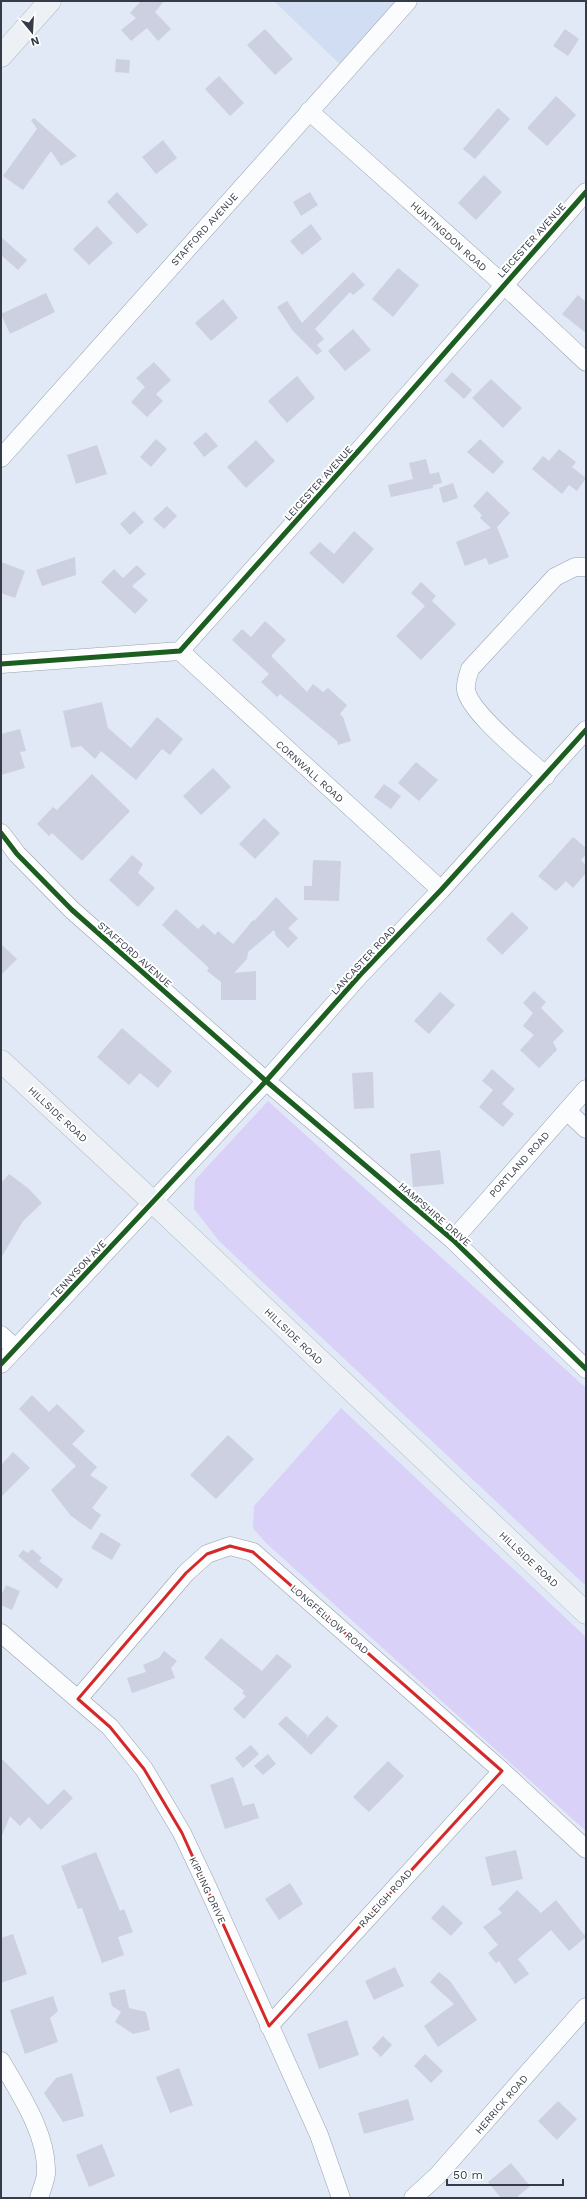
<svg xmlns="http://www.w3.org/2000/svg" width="587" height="2199" viewBox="0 0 587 2199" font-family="'Work Sans',sans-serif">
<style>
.built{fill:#d1ddf2}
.green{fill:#d9d1f7}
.building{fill:#ccd0e0}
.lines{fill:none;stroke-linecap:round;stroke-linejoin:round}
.minor-casing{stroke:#9ba1ac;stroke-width:19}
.major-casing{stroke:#b4bec8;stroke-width:23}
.minor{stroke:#fafcfe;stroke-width:18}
.major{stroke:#edf1f5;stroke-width:22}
.cycleway-casing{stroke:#fff;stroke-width:8}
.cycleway{stroke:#1b5e20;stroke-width:5}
.marked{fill:none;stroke:#d62828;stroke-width:3;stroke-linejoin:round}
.labels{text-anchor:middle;stroke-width:4;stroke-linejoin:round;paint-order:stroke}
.street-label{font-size:10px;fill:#353c47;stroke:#fff}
</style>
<rect width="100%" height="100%" fill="#e1e9f6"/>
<path class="built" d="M274 1H413L349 73Z"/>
<g class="green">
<path d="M268 1101 586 1388V1586L219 1241 194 1209 195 1180Z"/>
<path d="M341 1408 586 1637V1831L266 1543 253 1528 254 1506Z"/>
</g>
<g class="building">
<path d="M141 1H164L155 12 171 29 158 41 147 28 131 41 121 30 136 18 130 13Z"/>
<path d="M265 29 293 59 275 75 247 45Z"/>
<path d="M565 29 579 39 568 56 553 46Z"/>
<path d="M116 59 130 60 129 73 115 72Z"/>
<path d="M219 76 244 103 230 116 205 89Z"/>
<path d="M556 96 576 115 547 146 527 128Z"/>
<path d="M498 108 510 119 475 159 463 149Z"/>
<path d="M34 118 77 156 61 166 51 151 23 190 3 176 37 129 31 120Z"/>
<path d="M163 140 177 158 156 174 142 157Z"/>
<path d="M484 175 502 192 476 220 458 203Z"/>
<path d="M117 192 148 225 137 234 107 202Z"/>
<path d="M310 192 318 205 301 216 293 202Z"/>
<path d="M311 224 322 239 302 255 290 241Z"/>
<path d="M97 226 113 243 89 265 73 249Z"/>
<path d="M1 237 27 260 18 270 1 255Z"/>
<path d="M398 268 419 285 393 317 372 299Z"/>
<path d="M353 272 365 285 353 295 350 292 315 329 324 339 317 345 322 351 317 355 293 331 277 307 287 301 302 323Z"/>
<path d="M46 293 55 312 10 334 1 314Z"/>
<path d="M578 295 586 302V333L562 314Z"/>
<path d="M223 299 238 318 211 341 195 323Z"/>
<path d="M353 329 371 350 345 371 328 351Z"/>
<path d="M154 362 171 380 156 394 163 401 147 417 131 402 145 387 136 378Z"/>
<path d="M452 372 472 390 464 399 444 381Z"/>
<path d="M297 376 315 398 287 423 268 401Z"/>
<path d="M491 379 522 408 503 428 472 398Z"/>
<path d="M206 432 218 446 204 457 193 443Z"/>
<path d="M156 439 167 449 151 467 140 457Z"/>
<path d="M480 439 504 462 493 474 467 452Z"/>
<path d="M256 440 275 461 246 488 227 467Z"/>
<path d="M97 445 107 474 76 484 67 455Z"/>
<path d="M559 449 576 462 572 467 586 478 577 491 569 485 562 494 532 469 543 456 549 461Z"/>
<path d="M426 459 430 474 439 472 442 483 433 485V488L391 497 388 485 413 479 409 463Z"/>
<path d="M453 483 458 498 443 503 439 488Z"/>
<path d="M487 491 510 513 497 527 509 557 489 565 486 558 465 566 456 542 491 528 480 518 482 515 473 506Z"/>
<path d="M167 506 177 516 164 529 153 519Z"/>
<path d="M134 511 144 522 130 535 120 524Z"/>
<path d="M354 531 374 549 343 584 309 553 320 542 334 554Z"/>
<path d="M75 557 76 575 42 586 36 570Z"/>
<path d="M1 562 25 571 15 598 1 593Z"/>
<path d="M137 565 146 574 132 586 148 600 135 614 101 582 114 569 123 578Z"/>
<path d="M421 582 436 596 432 601 456 624 421 660 396 636 425 606 411 593Z"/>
<path d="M265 621 286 640 271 656 307 692 313 684 323 692 328 688 347 705 340 714 343 717 351 741 338 745 337 741 280 694 277 697 261 682 269 674 232 640 242 629 251 637Z"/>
<path d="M102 702 108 728 131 748 157 717 183 739 170 755 162 749 136 780 101 751 95 759 81 746 71 748 63 711Z"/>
<path d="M20 729 26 751 20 752 25 768 1 775V734Z"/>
<path d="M416 762 438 780 419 801 398 783Z"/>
<path d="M213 768 231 787 201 815 183 796Z"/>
<path d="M92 774 130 811 82 861 52 833 49 836 37 824 53 807 57 810Z"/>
<path d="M384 784 401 796 391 809 374 797Z"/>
<path d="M264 818 280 833 255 859 239 844Z"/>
<path d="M573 837 586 848V854L581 860 586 865V873L573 888 566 881 556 891 538 876Z"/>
<path d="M132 855 143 864 138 873 155 888 138 907 109 880Z"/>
<path d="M313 860 341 861 339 901 304 900V886H312Z"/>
<path d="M276 897 298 919 288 928 298 938 288 948 276 936 274 930 248 952 247 959 234 973 256 971V1000H221V982L207 971 209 968 162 925 176 909 198 929 203 924 215 935 218 931 233 944 253 920 254 921Z"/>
<path d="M512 912 529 928 502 955 486 939Z"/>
<path d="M1 944 17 959 1 975Z"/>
<path d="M534 991 546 1002 541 1008 564 1031 553 1042 557 1050 539 1068 520 1050 534 1035 523 1026 533 1013 523 1003Z"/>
<path d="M440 992 455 1005 429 1034 414 1021Z"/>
<path d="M122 1028 172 1071 158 1088 140 1073 129 1085 97 1057Z"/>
<path d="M492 1069 515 1089 502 1104 514 1114 503 1127 479 1107 493 1090 482 1081Z"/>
<path d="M373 1072 374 1108 354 1109 352 1073Z"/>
<path d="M440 1150 444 1184 413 1187 410 1154Z"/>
<path d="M9 1174 28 1188 42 1203 23 1221 1 1258V1183Z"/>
<path d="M32 1395 49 1412 57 1404 85 1431 72 1444 97 1467 90 1475 108 1487 92 1508 101 1515 91 1530 71 1516 51 1490 76 1466 19 1409Z"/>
<path d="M228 1435 254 1459 216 1499 190 1475Z"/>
<path d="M13 1452 30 1468 1 1497V1465Z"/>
<path d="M101 1532 121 1544 112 1560 91 1548Z"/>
<path d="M32 1549 42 1558 39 1561 63 1579 57 1589 18 1556 23 1550 28 1553Z"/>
<path d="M6 1585 20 1591 12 1610 1 1605V1596Z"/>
<path d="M221 1638 262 1671 277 1654 292 1666 244 1719 233 1709 246 1696 242 1693 244 1691 204 1658Z"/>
<path d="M164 1651 177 1661 171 1668 175 1678 132 1693 127 1678 146 1672 143 1665 159 1658Z"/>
<path d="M286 1716 307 1735 306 1738 327 1716 338 1726 311 1755 278 1724Z"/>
<path d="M251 1745 259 1754 243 1768 235 1758Z"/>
<path d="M268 1754 276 1764 263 1775 254 1766Z"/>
<path d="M1 1758 48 1805 64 1789 73 1798 41 1830 29 1817 20 1826 10 1816 1 1838Z"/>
<path d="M388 1761 404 1776 369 1812 353 1797Z"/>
<path d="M233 1777 243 1806 254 1803 259 1818 225 1829 210 1785Z"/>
<path d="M516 1850 523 1879 492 1886 485 1857Z"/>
<path d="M96 1852 120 1911 124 1909 133 1932 118 1937 124 1955 102 1963 82 1908 78 1909 61 1866Z"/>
<path d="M290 1883 303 1904 279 1920 265 1899Z"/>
<path d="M517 1890 541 1913 556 1900 586 1937 569 1951 551 1930 518 1959 529 1974 515 1984 499 1961 496 1963 488 1953 498 1945 483 1927 502 1913 498 1909Z"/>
<path d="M443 1905 463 1923 451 1936 431 1918Z"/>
<path d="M13 1934 27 1974 1 1983V1938Z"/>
<path d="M395 1967 404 1986 374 2000 365 1981Z"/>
<path d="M439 1972 450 1981 477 2020 438 2047 424 2026 454 2004 430 1982Z"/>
<path d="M125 1989 129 2008 146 2012 150 2030 133 2034 115 2022 121 2012 112 2006 109 1993Z"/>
<path d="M53 1996 58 2011 50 2018 58 2042 25 2054 10 2010Z"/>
<path d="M347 2020 359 2055 319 2069 307 2034Z"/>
<path d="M383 2036 392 2045 381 2057 372 2048Z"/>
<path d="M425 2054 443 2071 431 2083 414 2066Z"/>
<path d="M179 2068 193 2105 170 2113 156 2077Z"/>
<path d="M72 2073 84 2116 63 2122 44 2093 56 2078Z"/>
<path d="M408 2099 414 2120 364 2134 358 2113Z"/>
<path d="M558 2101 577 2119 557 2140 538 2121Z"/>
<path d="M102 2144 115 2176 89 2187 76 2155Z"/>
<path d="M511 2163 530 2186 516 2198H501L488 2182Z"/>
</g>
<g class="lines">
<defs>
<g id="minor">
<path d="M309 111 503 284 586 362"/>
<path d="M1 458 408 1"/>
<path d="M180 651 441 890"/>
<path d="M1 664 180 651 370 438 586 192"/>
<path d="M546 776C527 758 470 713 466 690 465 683 468 676 470 669L555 577 575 567H586"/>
<path d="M1 833 17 854 72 910 266 1081 453 1240 586 1369"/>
<path d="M567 1111 586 1129"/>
<path d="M453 1240 586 1089"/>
<path d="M1 1335 15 1348"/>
<path d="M1 1364 266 1081 360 975 441 890 586 730"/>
<path d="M1 1633 110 1727 144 1769 182 1833 208 1888 319 2135 341 2198"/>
<path d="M78 1699 186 1573 207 1554 230 1546 253 1552 502 1771 586 1849"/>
<path d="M269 2026 502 1771"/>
<path d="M1 2061C20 2094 48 2135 46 2174 45 2182 41 2191 39 2198"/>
<path d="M413 2198 437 2176 586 2007"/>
</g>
<g id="major">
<path d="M1 56 50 1"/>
<path d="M1 1061 153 1202 586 1613"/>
</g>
</defs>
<use href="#minor" class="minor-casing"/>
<use href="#major" class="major-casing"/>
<use href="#minor" class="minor"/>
<use href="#major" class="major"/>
<defs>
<g id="cycleway">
<path d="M1 664 180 651 370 438 586 192"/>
<path d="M1 833 17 854 72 910 266 1081 453 1240 586 1369"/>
<path d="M1 1364 266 1081 360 975 441 890 586 730"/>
</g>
</defs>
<use href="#cycleway" class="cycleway-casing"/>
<use href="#cycleway" class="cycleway"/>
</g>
<path class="marked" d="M230 1546 253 1552 502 1771 269 2026 182 1833 144 1769 110 1727 78 1699 186 1573 207 1554Z"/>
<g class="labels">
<g class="street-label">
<text transform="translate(204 229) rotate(-48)" y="4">STAFFORD AVENUE</text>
<text transform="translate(449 236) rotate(42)" y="4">HUNTINGDON ROAD</text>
<text transform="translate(531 240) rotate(-48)" y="4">LEICESTER AVENUE</text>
<text transform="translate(318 483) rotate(-48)" y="4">LEICESTER AVENUE</text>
<text transform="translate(310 771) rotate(42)" y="4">CORNWALL ROAD</text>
<text transform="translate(135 954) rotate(41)" y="4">STAFFORD AVENUE</text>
<text transform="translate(363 960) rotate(-47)" y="4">LANCASTER ROAD</text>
<text transform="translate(58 1114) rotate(43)" y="4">HILLSIDE ROAD</text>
<text transform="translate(519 1164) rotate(-48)" y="4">PORTLAND ROAD</text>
<text transform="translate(435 1214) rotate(41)" y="4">HAMPSHIRE DRIVE</text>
<text transform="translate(78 1269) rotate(-47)" y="4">TENNYSON AVE</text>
<text transform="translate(294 1336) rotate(44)" y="4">HILLSIDE ROAD</text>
<text transform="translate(529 1559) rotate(43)" y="4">HILLSIDE ROAD</text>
<text transform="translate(330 1619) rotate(41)" y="4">LONGFELLOW ROAD</text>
<text transform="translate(208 1890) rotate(65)" y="4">KIPLING DRIVE</text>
<text transform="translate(385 1898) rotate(-48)" y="4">RALEIGH ROAD</text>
<text transform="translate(501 2104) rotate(-49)" y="4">HERRICK ROAD</text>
</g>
</g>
<rect width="587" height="2199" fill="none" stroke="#353c47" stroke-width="4"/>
<g transform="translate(32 32) rotate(162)" stroke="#ffffff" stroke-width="3" paint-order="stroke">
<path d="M0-3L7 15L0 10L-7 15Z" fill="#353c47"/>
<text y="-6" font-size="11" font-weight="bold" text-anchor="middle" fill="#353c47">N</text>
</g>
<path d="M447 2179v6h116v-6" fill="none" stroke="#353c47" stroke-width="2"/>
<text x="453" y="2179" font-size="12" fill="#353c47" stroke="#ffffff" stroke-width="3" paint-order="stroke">50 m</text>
</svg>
